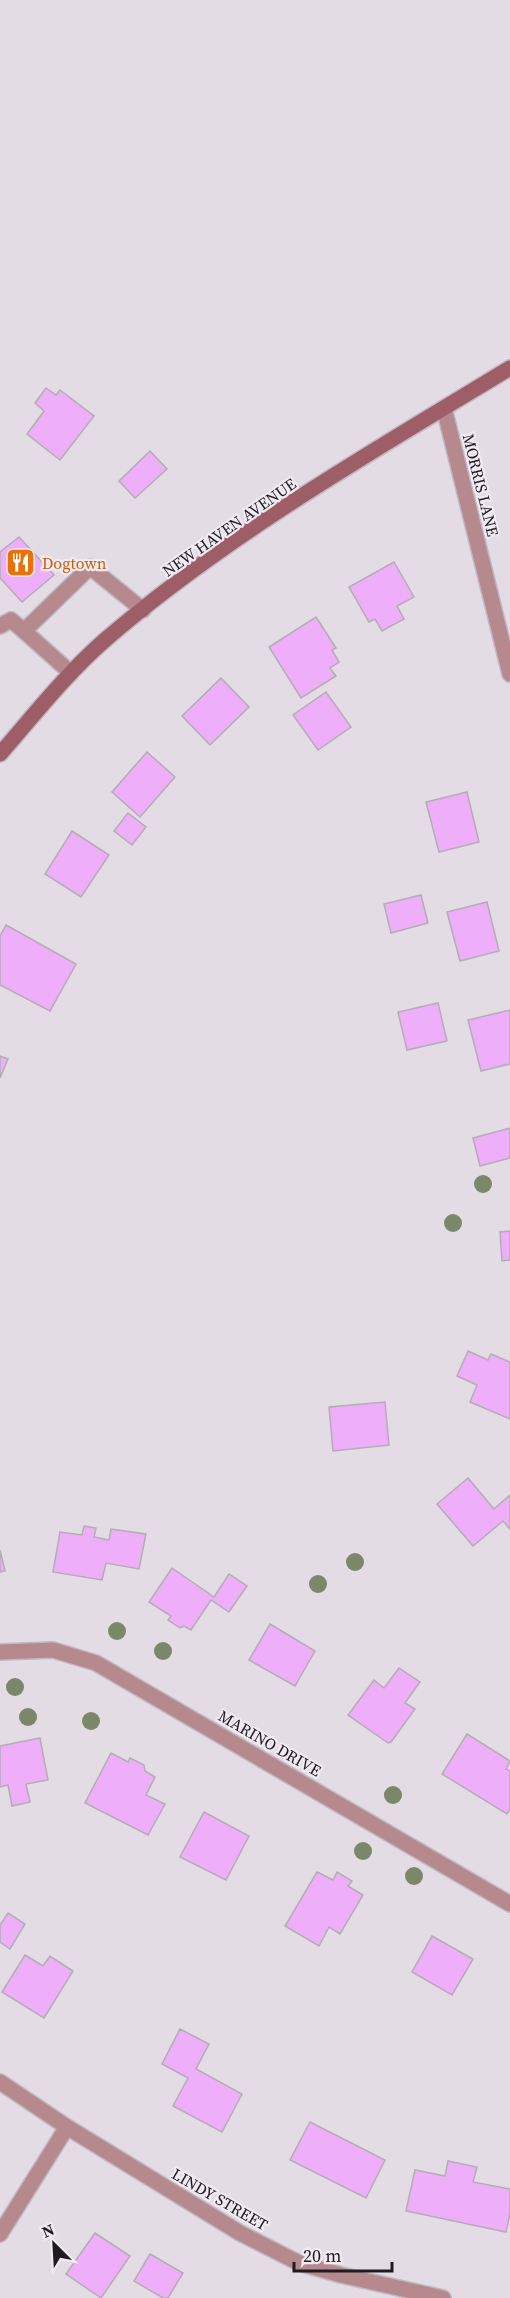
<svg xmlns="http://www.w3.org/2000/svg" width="510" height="2298" viewBox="0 0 510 2298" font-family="'Source Serif 4',serif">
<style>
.building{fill:#efaef9;stroke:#b3adb4;stroke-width:1.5}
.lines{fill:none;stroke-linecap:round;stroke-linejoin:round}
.lane-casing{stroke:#c0b9c1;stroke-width:18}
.street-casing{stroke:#c0b9c1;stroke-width:18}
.secondary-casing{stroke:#c0b9c1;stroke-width:18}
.lane{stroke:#b6898e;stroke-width:15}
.street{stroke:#b6898e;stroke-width:15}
.secondary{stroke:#9e5e67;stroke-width:15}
.tree{fill:#7a8768}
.labels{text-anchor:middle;stroke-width:4.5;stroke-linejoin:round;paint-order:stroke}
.street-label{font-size:16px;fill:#1f1c1f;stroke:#f1eaf2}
.food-label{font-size:16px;fill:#c56008;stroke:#f1eaf2;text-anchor:start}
</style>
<rect width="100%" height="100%" fill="#e3dce4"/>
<g class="building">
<path d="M46 388 56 395 60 390 94 416 60 460 27 434 44 411 35 403Z"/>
<path d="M150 451 167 469 135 498 119 481Z"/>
<path d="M19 537 54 575 22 602 0 578V552Z"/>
<path d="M394 562 414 597 397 606 404 619 382 631 375 619 369 622 349 587Z"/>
<path d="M316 617 336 648 332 650 339 662 330 668 336 676 301 698 269 647Z"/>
<path d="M221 678 249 707 210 745 182 716Z"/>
<path d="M326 692 351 727 318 750 293 715Z"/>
<path d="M147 752 175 777 140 817 112 792Z"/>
<path d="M467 792 479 842 439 852 426 802Z"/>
<path d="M128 813 146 827 132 845 114 831Z"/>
<path d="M72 831 109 855 81 897 45 874Z"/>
<path d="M421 895 428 923 391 933 384 904Z"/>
<path d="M487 902 499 951 460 961 447 912Z"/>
<path d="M6 925 76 964 50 1011 0 985V936Z"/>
<path d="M438 1003 447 1041 407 1050 398 1012Z"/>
<path d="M510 1010V1064L481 1071 468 1020Z"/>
<path d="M0 1056 8 1059 0 1078Z"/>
<path d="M510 1128V1158L480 1166 473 1138Z"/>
<path d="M510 1231V1260L502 1261 500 1232Z"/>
<path d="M468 1351 488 1360 491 1354 510 1362V1419L470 1402 477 1385 457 1376Z"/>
<path d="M385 1402 389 1445 333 1451 329 1407Z"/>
<path d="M468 1478 494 1509 510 1495V1529L503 1521 473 1546 437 1504Z"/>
<path d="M84 1526 96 1528 94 1537 109 1540 111 1529 146 1534 139 1569 106 1563 102 1580 53 1572 60 1532 82 1535Z"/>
<path d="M0 1550 5 1571 0 1572Z"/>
<path d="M172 1568 214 1597 229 1574 247 1586 229 1612 211 1600 191 1630 184 1626 180 1628 168 1620 171 1616 149 1602Z"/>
<path d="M270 1624 315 1651 295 1686 249 1660Z"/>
<path d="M399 1668 420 1682 405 1703 415 1709 391 1742 388 1743 348 1715 374 1680 384 1688Z"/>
<path d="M467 1734 510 1761 506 1769 510 1771V1809L507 1814 442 1774Z"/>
<path d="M40 1738 48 1780 26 1784 30 1802 12 1806 8 1785 0 1787V1746Z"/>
<path d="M111 1753 128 1762 130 1758 144 1765 145 1771 155 1777 146 1795 165 1804 148 1835 85 1803Z"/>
<path d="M204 1812 249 1836 226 1880 180 1857Z"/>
<path d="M317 1872 333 1880 337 1872 352 1881 348 1886 363 1895 340 1934 329 1927 319 1946 285 1926Z"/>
<path d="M8 1913 25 1924 10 1949 0 1942V1925Z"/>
<path d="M432 1936 473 1959 452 1995 412 1972Z"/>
<path d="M25 1955 43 1966 50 1956 73 1971 44 2018 2 1992Z"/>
<path d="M180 2029 209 2044 196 2069 242 2094 222 2132 173 2106 188 2078 162 2064Z"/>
<path d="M310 2122 385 2160 366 2198 290 2160Z"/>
<path d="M448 2161 477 2167 473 2182 510 2189V2214L506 2232 406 2211 415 2170 445 2176Z"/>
<path d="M95 2233 130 2256 101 2298 66 2274Z"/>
<path d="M150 2254 183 2273 168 2298H163L134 2281Z"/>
</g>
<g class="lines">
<defs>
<g id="lane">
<path d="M0 626 11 620 24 631"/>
<path d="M71 673 24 631 90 567 143 610"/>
</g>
<g id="street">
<path d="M444 408 510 674"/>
<path d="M0 1652 53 1650 96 1663 510 1904"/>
<path d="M0 2082 67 2127 240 2233 299 2263 341 2275 443 2298"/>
<path d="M0 2234 67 2127"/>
</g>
<path id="secondary" d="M0 754C34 715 66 674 105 640 228 534 372 452 510 368"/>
</defs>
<use href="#lane" class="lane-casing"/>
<use href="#street" class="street-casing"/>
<use href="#secondary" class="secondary-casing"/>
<use href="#lane" class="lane"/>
<use href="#street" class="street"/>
<use href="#secondary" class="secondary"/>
</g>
<g class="tree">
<circle cx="483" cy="1184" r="9"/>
<circle cx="453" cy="1223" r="9"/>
<circle cx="355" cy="1562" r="9"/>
<circle cx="318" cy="1584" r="9"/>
<circle cx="117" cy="1631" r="9"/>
<circle cx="163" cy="1651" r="9"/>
<circle cx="15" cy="1687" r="9"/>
<circle cx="28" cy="1717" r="9"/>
<circle cx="91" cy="1721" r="9"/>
<circle cx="393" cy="1795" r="9"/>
<circle cx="363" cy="1851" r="9"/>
<circle cx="414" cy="1876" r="9"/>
</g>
<defs>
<symbol id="restaurant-square" viewBox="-11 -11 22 22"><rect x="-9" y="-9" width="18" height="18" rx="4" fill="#e8710a" stroke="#f1eaf2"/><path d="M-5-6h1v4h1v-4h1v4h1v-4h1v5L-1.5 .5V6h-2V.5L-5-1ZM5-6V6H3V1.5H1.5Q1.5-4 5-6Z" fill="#fff"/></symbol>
</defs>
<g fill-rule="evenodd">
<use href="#restaurant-square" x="4" y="546" width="33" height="33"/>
</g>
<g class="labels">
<g class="street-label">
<text transform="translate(481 485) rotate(76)" y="6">MORRIS LANE</text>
<text transform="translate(229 527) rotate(-35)" y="6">NEW HAVEN AVENUE</text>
<text transform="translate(270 1743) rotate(30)" y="6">MARINO DRIVE</text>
<text transform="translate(220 2199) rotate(30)" y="6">LINDY STREET</text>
</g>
<g class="food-label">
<text x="42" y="569">Dogtown</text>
</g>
</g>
<g transform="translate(54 2244) rotate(336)" stroke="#f1eaf2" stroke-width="4.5" paint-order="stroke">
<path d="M0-4.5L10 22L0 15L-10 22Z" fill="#1f1c1f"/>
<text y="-9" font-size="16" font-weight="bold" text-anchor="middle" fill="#1f1c1f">N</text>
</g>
<path d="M294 2262v9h98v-9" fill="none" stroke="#1f1c1f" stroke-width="3"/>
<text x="303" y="2262" font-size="18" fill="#1f1c1f" stroke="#f1eaf2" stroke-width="4.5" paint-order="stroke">20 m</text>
</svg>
